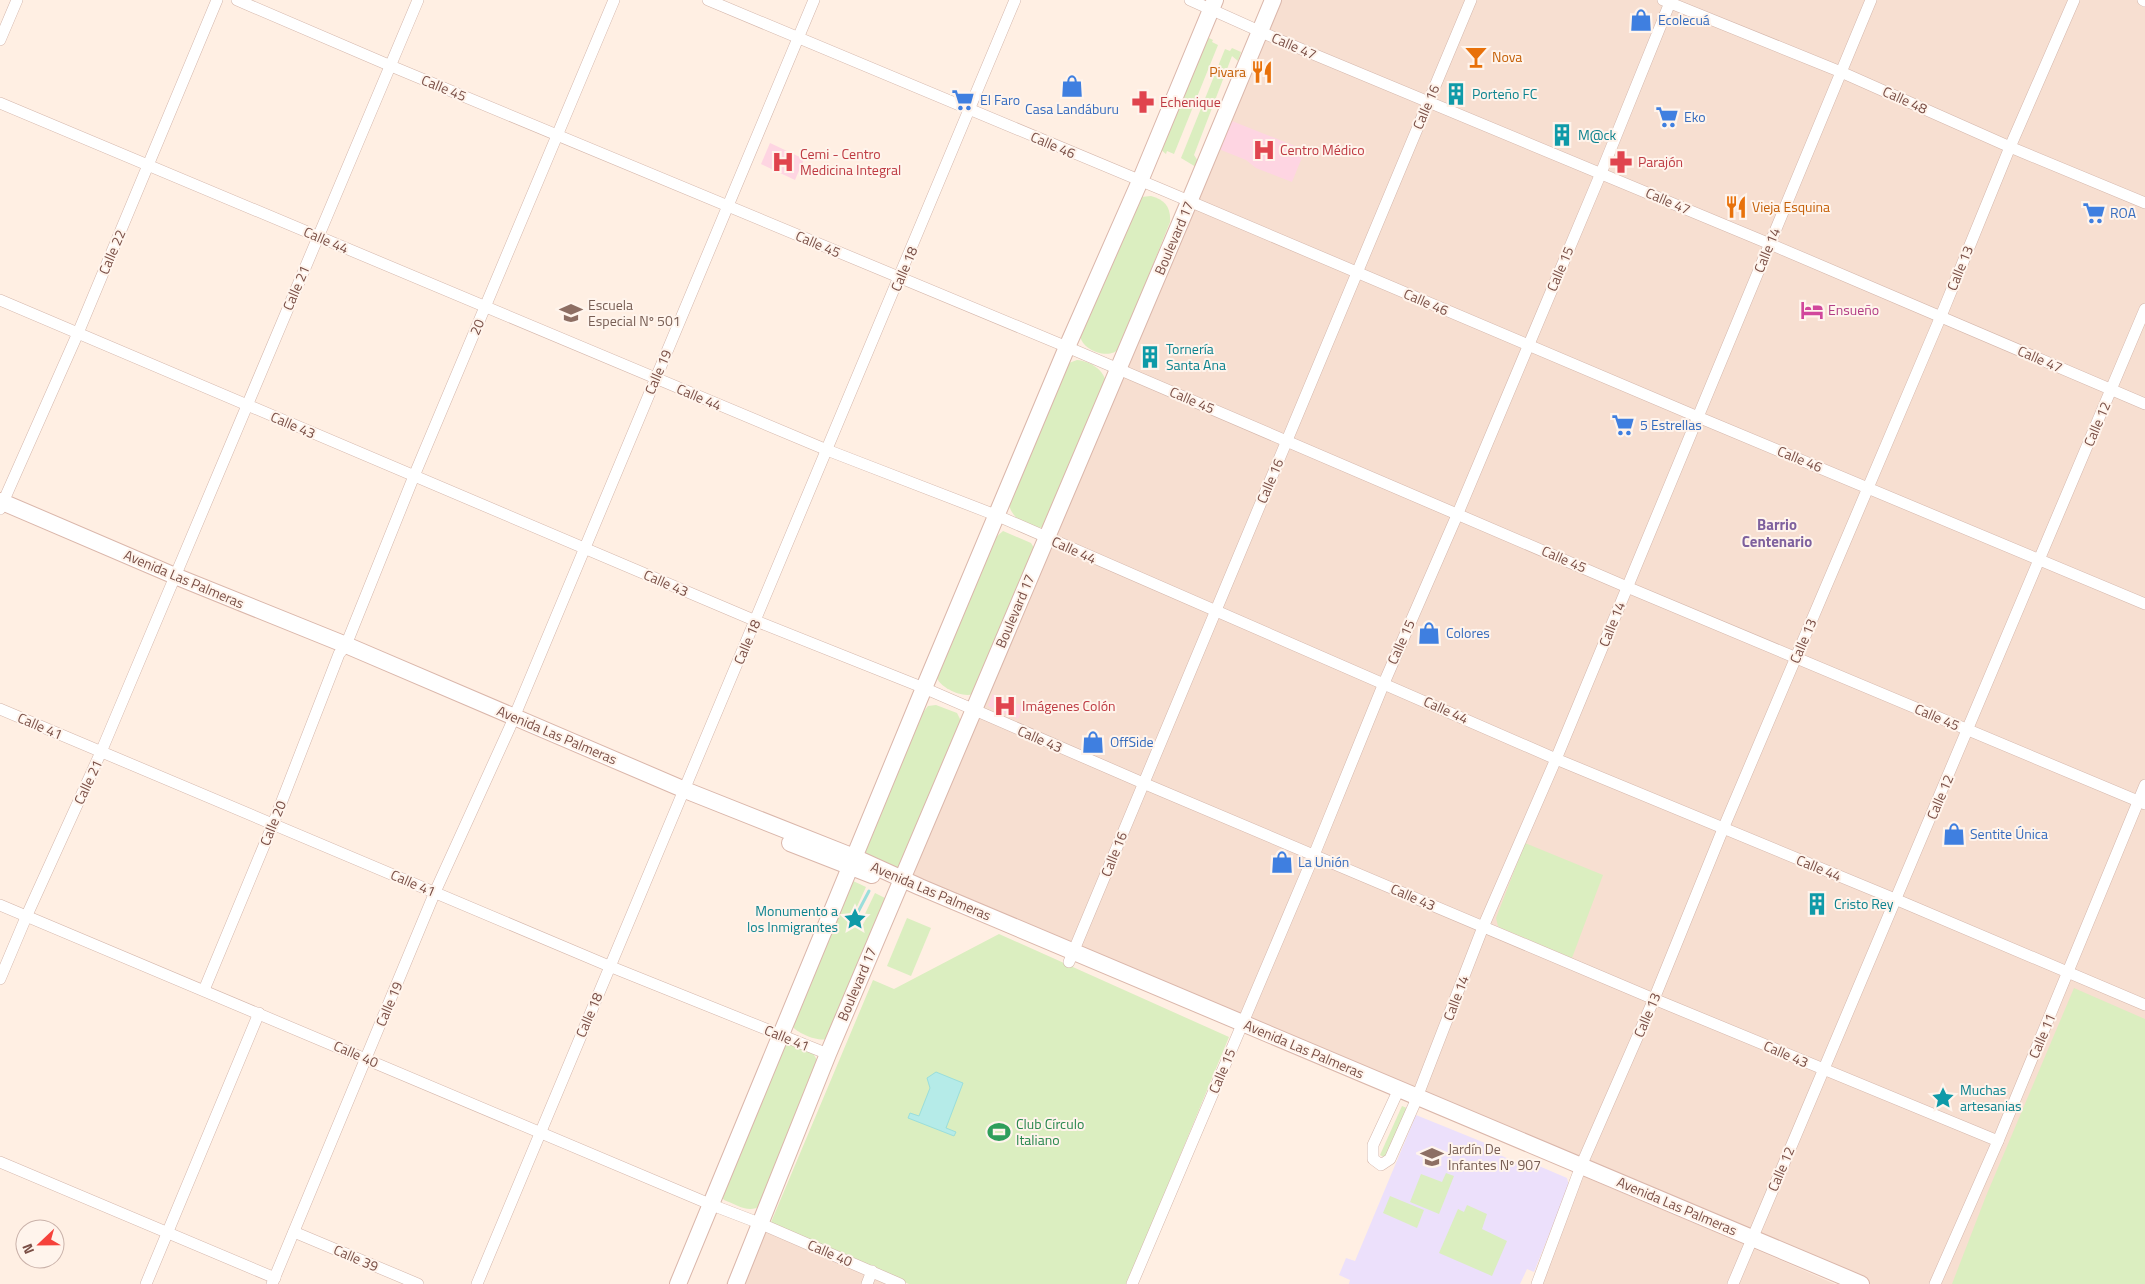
<svg xmlns="http://www.w3.org/2000/svg" width="2145" height="1284" viewBox="0 0 2145 1284" font-family="'Titillium Web',sans-serif">
<style>
.residential{fill:#f7dfd1}
.education{fill:#ece0fb}
.medical{fill:#fed5e2}
.green{fill:#dbeec0}
.water{fill:#b5ebe8;stroke:#9adedb}
.lines{fill:none;stroke-linecap:round;stroke-linejoin:round}
.stream{stroke:#9adedb;stroke-width:3}
.street-casing{stroke:#d4b6ab;stroke-width:12}
.secondary-casing{stroke:#dab6aa;stroke-width:18}
.street{stroke:#fff;stroke-width:11}
.secondary{stroke:#fff;stroke-width:16}
.labels{text-anchor:middle;stroke-width:4;stroke-linejoin:round;paint-order:stroke}
.shop-label{font-size:14px;fill:#366cbe;stroke:#fff4ec;text-anchor:start}
.street-label{font-size:14px;fill:#7a4f46;stroke:#fff4ec}
.food-label{font-size:14px;fill:#c56008;stroke:#fff4ec;text-anchor:start}
.culture-label{font-size:14px;fill:#0d838f;stroke:#fff4ec;text-anchor:start}
.health-label{font-size:14px;fill:#be3a42;stroke:#fff4ec;text-anchor:start}
.education-label{font-size:14px;fill:#785e54;stroke:#fff4ec;text-anchor:start}
.hotel-label{font-size:14px;fill:#b23c85;stroke:#fff4ec;text-anchor:start}
.leisure-label{font-size:14px;fill:#27864d;stroke:#fff4ec;text-anchor:start}
.neighbourhood-label{font-size:15px;font-weight:bold;fill:#7e619e;stroke:#fff4ec}
</style>
<rect width="100%" height="100%" fill="#ffefe3"/>
<g class="residential">
<path d="M1273 0H2145V1284H1861L901 879Z"/>
<path d="M1578 1174 1748 1246 1835 1284H1538Z"/>
<path d="M753 1220 898 1284H726Z"/>
</g>
<path class="education" d="M1416 1115 1490 1145 1491 1151 1518 1163 1525 1160 1567 1178 1569 1185 1534 1272 1527 1269 1520 1284H1349L1350 1280 1339 1275 1346 1258 1355 1261Z"/>
<g class="medical">
<path d="M1227 119 1305 150 1292 182 1256 168 1246 160 1216 148Z"/>
<path d="M770 143 804 159 795 180 761 164Z"/>
<path d="M993 694 1023 706 1018 719 988 706Z"/>
</g>
<g class="green">
<path d="M1207 37 1213 40 1212 42 1218 45 1174 154 1167 151 1166 154 1160 149Z"/>
<path d="M1232 48 1241 52 1238 61 1232 56 1194 155 1198 161 1196 167 1181 158 1225 49 1230 51Z"/>
<path d="M1151 196C1165 200 1171 207 1170 222L1120 348C1109 361 1081 350 1080 335L1141 197Z"/>
<path d="M1077 360C1090 361 1105 370 1106 384L1045 527C1031 531 1012 519 1009 505L1069 363Z"/>
<path d="M1003 531 1031 543 1034 548 973 694C962 698 941 688 937 678L995 538Z"/>
<path d="M936 705 957 713 962 723 902 866 898 868 865 856 866 848 922 714 928 706Z"/>
<path d="M1525 843 1603 875 1572 958 1501 928 1498 926 1496 918Z"/>
<path d="M851 880 866 887 855 911 852 910 847 921 861 928 866 919 863 918 875 893 887 899 827 1039C818 1042 797 1033 792 1026Z"/>
<path d="M907 918 931 928 911 976 887 966Z"/>
<path d="M999 934 1229 1037 1127 1284H909L769 1227 873 980 894 989Z"/>
<path d="M2074 988 2145 1019V1284H1952L1986 1196Z"/>
<path d="M786 1045H791L813 1053 818 1062 760 1205C751 1215 735 1204 724 1200L722 1197 783 1047Z"/>
<path d="M1402 1106 1409 1109 1387 1159 1380 1155Z"/>
<path d="M1446 1173 1454 1176 1439 1214 1410 1202 1421 1174 1442 1182Z"/>
<path d="M1390 1196 1424 1210 1417 1228 1383 1213Z"/>
<path d="M1467 1205 1487 1214 1482 1229 1507 1241 1492 1276 1439 1253 1458 1209 1464 1212Z"/>
</g>
<path class="water" d="M936 1072 963 1083 946 1128 956 1132 954 1136 908 1118 910 1113 919 1116 930 1088 927 1078Z"/>
<g class="lines">
<path class="stream" d="M858 912 869 891"/>
<defs>
<g id="street">
<path d="M237 0 391 66 1067 347 1627 587 2145 804"/>
<path d="M708 0 1163 190 1698 417 2145 604"/>
<path d="M1190 0 1277 39 1770 244 2145 404"/>
<path d="M1663 0 1841 72 2010 147 2145 203"/>
<path d="M2143 0 2145 1"/>
<path d="M0 40 17 0"/>
<path d="M0 103 827 450 998 516 1556 759 1895 899 2145 1005"/>
<path d="M0 300 756 621 924 688 1143 783 1654 999 1998 1141"/>
<path d="M0 509 78 333 217 0"/>
<path d="M0 709 609 966 828 1054"/>
<path d="M0 905 712 1205 759 1223 900 1284"/>
<path d="M1069 962 1471 0"/>
<path d="M0 979 27 915 101 752 418 0"/>
<path d="M204 990 273 824 339 654 346 645 414 476 614 0"/>
<path d="M1399 1089 1373 1145V1159L1381 1165 1390 1159 1414 1105 1483 927 1556 759 1871 0"/>
<path d="M0 1162 275 1278"/>
<path d="M294 1232 418 1284"/>
<path d="M146 1284 259 1013"/>
<path d="M272 1284 435 892 510 727 814 0"/>
<path d="M477 1284 1015 0"/>
<path d="M867 1284 872 1271"/>
<path d="M1132 1284 1314 855 1384 683 1458 513 1601 173 1671 0"/>
<path d="M1537 1284 1581 1166 1654 999 1723 829 1941 316 2010 147 2074 0"/>
<path d="M1733 1284 2145 309"/>
<path d="M1935 1284 1998 1141 2145 785"/>
</g>
<g id="secondary">
<path d="M0 501 175 576 346 645 685 790 854 857 920 887 1861 1284"/>
<path d="M790 843 872 875"/>
<path d="M678 1284 924 688 1067 347 1140 181 1215 0"/>
<path d="M736 1284 828 1054 1189 202 1273 0"/>
</g>
</defs>
<use href="#street" class="street-casing"/>
<use href="#secondary" class="secondary-casing"/>
<use href="#street" class="street"/>
<use href="#secondary" class="secondary"/>
</g>
<defs>
<symbol id="shop-bare" viewBox="-9 -9 18 18"><path d="M-5-2.5h2.3a2.7 3.5 0 0 1 5.4 0H5L5.5 6h-11ZM-1.5-2.5h3a1.5 2.3 0 0 0-3 0Z" fill="#3f7fe0" stroke="#fff4ec" stroke-width="2.5" paint-order="stroke"/></symbol>
<symbol id="bar-bare" viewBox="-9 -9 18 18"><path d="M-6-5H6L.8 .8V4.5H3.5V6h-7V4.5H-.8V.8Z" fill="#e8710a" stroke="#fff4ec" stroke-width="2.5" paint-order="stroke"/></symbol>
<symbol id="restaurant-bare" viewBox="-9 -9 18 18"><path d="M-5-6h1v4h1v-4h1v4h1v-4h1v5L-1.5 .5V6h-2V.5L-5-1ZM5-6V6H3V1.5H1.5Q1.5-4 5-6Z" fill="#e8710a" stroke="#fff4ec" stroke-width="2.5" paint-order="stroke"/></symbol>
<symbol id="building-bare" viewBox="-9 -9 18 18"><path d="M-4-6H4V6H1V3H-1V6H-4ZM-2.5-4.3h1.7v1.8h-1.7ZM.8-4.3h1.7v1.8H.8ZM-2.5-1h1.7V.8h-1.7ZM.8-1h1.7V.8H.8Z" fill="#0f9aa8" stroke="#fff4ec" stroke-width="2.5" paint-order="stroke"/></symbol>
<symbol id="supermarket-bare" viewBox="-9 -9 18 18"><path d="M-6-5.5h2.5l.6 2H6L4.5 2H-2.5L-4.4-4H-6ZM-1.5 3.2a1.3 1.3 0 1 0 .1 0ZM3 3.2a1.3 1.3 0 1 0 .1 0Z" fill="#3f7fe0" stroke="#fff4ec" stroke-width="2.5" paint-order="stroke"/></symbol>
<symbol id="pharmacy-bare" viewBox="-9 -9 18 18"><path d="M-2-6h4v4h4v4h-4v4h-4v-4h-4v-4h4Z" fill="#e0444e" stroke="#fff4ec" stroke-width="2.5" paint-order="stroke"/></symbol>
<symbol id="hospital-bare" viewBox="-9 -9 18 18"><path d="M-5-5h3v3.5h4V-5h3V5h-3V1.5h-4V5h-3Z" fill="#e0444e" stroke="#fff4ec" stroke-width="2.5" paint-order="stroke"/></symbol>
<symbol id="hotel-bare" viewBox="-9 -9 18 18"><path d="M-6-4.5h1.5V1H6V5H4.5V3h-9V5H-6ZM-4 0a1.8 1.8 0 1 1 3.6 0ZM.5 0V-2.5h3Q6-2.5 6 0Z" fill="#d1479c" stroke="#fff4ec" stroke-width="2.5" paint-order="stroke"/></symbol>
<symbol id="school-bare" viewBox="-9 -9 18 18"><path d="M0-5L7-2L0 1L-7-2ZM-4 1L0 2.5L4 1V4Q0 6-4 4Z" fill="#8d6e63" stroke="#fff4ec" stroke-width="2.5" paint-order="stroke"/></symbol>
<symbol id="sight-bare" viewBox="-9 -9 18 18"><path d="M0-6L1.8-2.2L6-1.7L2.9 1.2L3.7 5.4L0 3.3L-3.7 5.4L-2.9 1.2L-6-1.7L-1.8-2.2Z" fill="#0f9aa8" stroke="#fff4ec" stroke-width="2.5" paint-order="stroke"/></symbol>
<symbol id="stadium-bare" viewBox="-9 -9 18 18"><path d="M0-5a6.5 5 0 1 0 0 10a6.5 5 0 1 0 0-10ZM-3.5-1.8h7v3.6h-7Z" fill="#2e9e5b" stroke="#fff4ec" stroke-width="2.5" paint-order="stroke"/></symbol>
</defs>
<g fill-rule="evenodd">
<use href="#shop-bare" x="1625" y="4" width="32" height="32"/>
<use href="#bar-bare" x="1460" y="41" width="32" height="32"/>
<use href="#restaurant-bare" x="1246" y="56" width="32" height="32"/>
<use href="#shop-bare" x="1056" y="70" width="32" height="32"/>
<use href="#building-bare" x="1440" y="78" width="32" height="32"/>
<use href="#supermarket-bare" x="947" y="84" width="32" height="32"/>
<use href="#pharmacy-bare" x="1127" y="86" width="32" height="32"/>
<use href="#supermarket-bare" x="1651" y="101" width="32" height="32"/>
<use href="#building-bare" x="1546" y="119" width="32" height="32"/>
<use href="#hospital-bare" x="1248" y="134" width="32" height="32"/>
<use href="#hospital-bare" x="767" y="146" width="32" height="32"/>
<use href="#pharmacy-bare" x="1605" y="146" width="32" height="32"/>
<use href="#restaurant-bare" x="1720" y="191" width="32" height="32"/>
<use href="#supermarket-bare" x="2078" y="197" width="32" height="32"/>
<use href="#hotel-bare" x="1796" y="294" width="32" height="32"/>
<use href="#school-bare" x="555" y="297" width="32" height="32"/>
<use href="#building-bare" x="1134" y="341" width="32" height="32"/>
<use href="#supermarket-bare" x="1607" y="409" width="32" height="32"/>
<use href="#shop-bare" x="1413" y="617" width="32" height="32"/>
<use href="#hospital-bare" x="989" y="690" width="32" height="32"/>
<use href="#shop-bare" x="1077" y="726" width="32" height="32"/>
<use href="#shop-bare" x="1938" y="818" width="32" height="32"/>
<use href="#shop-bare" x="1266" y="846" width="32" height="32"/>
<use href="#building-bare" x="1801" y="888" width="32" height="32"/>
<use href="#sight-bare" x="839" y="903" width="32" height="32"/>
<use href="#sight-bare" x="1927" y="1082" width="32" height="32"/>
<use href="#stadium-bare" x="983" y="1116" width="32" height="32"/>
<use href="#school-bare" x="1416" y="1141" width="32" height="32"/>
</g>
<g class="labels">
<g class="shop-label">
<text x="1658" y="25">Ecolecuá</text>
<text x="980" y="105">El Faro</text>
<text x="1072" y="114" text-anchor="middle">Casa Landáburu</text>
<text x="1684" y="122">Eko</text>
<text x="2110" y="218">ROA</text>
<text x="1640" y="430">5 Estrellas</text>
<text x="1446" y="638">Colores</text>
<text x="1110" y="747">OffSide</text>
<text x="1970" y="839">Sentite Única</text>
<text x="1298" y="867">La Unión</text>
</g>
<g class="street-label">
<text transform="translate(1294 46) rotate(23)" y="5">Calle 47</text>
<text transform="translate(444 88) rotate(22)" y="5">Calle 45</text>
<text transform="translate(1905 100) rotate(24)" y="5">Calle 48</text>
<text transform="translate(1426 107) rotate(-67)" y="5">Calle 16</text>
<text transform="translate(1053 145) rotate(23)" y="5">Calle 46</text>
<text transform="translate(1668 201) rotate(23)" y="5">Calle 47</text>
<text transform="translate(1174 238) rotate(-67)" y="5">Boulevard 17</text>
<text transform="translate(326 240) rotate(23)" y="5">Calle 44</text>
<text transform="translate(818 244) rotate(23)" y="5">Calle 45</text>
<text transform="translate(1767 250) rotate(-68)" y="5">Calle 14</text>
<text transform="translate(112 252) rotate(-67)" y="5">Calle 22</text>
<text transform="translate(1960 268) rotate(-68)" y="5">Calle 13</text>
<text transform="translate(904 269) rotate(-67)" y="5">Calle 18</text>
<text transform="translate(1560 269) rotate(-67)" y="5">Calle 15</text>
<text transform="translate(296 288) rotate(-67)" y="5">Calle 21</text>
<text transform="translate(1426 302) rotate(23)" y="5">Calle 46</text>
<text transform="translate(477 327) rotate(-67)" y="5">20</text>
<text transform="translate(2040 359) rotate(23)" y="5">Calle 47</text>
<text transform="translate(658 372) rotate(-67)" y="5">Calle 19</text>
<text transform="translate(699 397) rotate(23)" y="5">Calle 44</text>
<text transform="translate(1192 400) rotate(23)" y="5">Calle 45</text>
<text transform="translate(2097 424) rotate(-67)" y="5">Calle 12</text>
<text transform="translate(293 425) rotate(23)" y="5">Calle 43</text>
<text transform="translate(1800 459) rotate(22)" y="5">Calle 46</text>
<text transform="translate(1270 481) rotate(-67)" y="5">Calle 16</text>
<text transform="translate(1074 550) rotate(24)" y="5">Calle 44</text>
<text transform="translate(1564 559) rotate(23)" y="5">Calle 45</text>
<text transform="translate(184 579) rotate(23)" y="5">Avenida Las Palmeras</text>
<text transform="translate(666 583) rotate(23)" y="5">Calle 43</text>
<text transform="translate(1015 611) rotate(-67)" y="5">Boulevard 17</text>
<text transform="translate(1612 624) rotate(-68)" y="5">Calle 14</text>
<text transform="translate(1803 641) rotate(-67)" y="5">Calle 13</text>
<text transform="translate(747 642) rotate(-67)" y="5">Calle 18</text>
<text transform="translate(1401 642) rotate(-66)" y="5">Calle 15</text>
<text transform="translate(1446 710) rotate(24)" y="5">Calle 44</text>
<text transform="translate(1937 717) rotate(23)" y="5">Calle 45</text>
<text transform="translate(40 726) rotate(23)" y="5">Calle 41</text>
<text transform="translate(557 735) rotate(23)" y="5">Avenida Las Palmeras</text>
<text transform="translate(1040 739) rotate(23)" y="5">Calle 43</text>
<text transform="translate(88 782) rotate(-65)" y="5">Calle 21</text>
<text transform="translate(1940 797) rotate(-67)" y="5">Calle 12</text>
<text transform="translate(273 823) rotate(-68)" y="5">Calle 20</text>
<text transform="translate(1114 854) rotate(-68)" y="5">Calle 16</text>
<text transform="translate(1819 868) rotate(22)" y="5">Calle 44</text>
<text transform="translate(413 883) rotate(23)" y="5">Calle 41</text>
<text transform="translate(931 891) rotate(23)" y="5">Avenida Las Palmeras</text>
<text transform="translate(1413 897) rotate(23)" y="5">Calle 43</text>
<text transform="translate(857 984) rotate(-67)" y="5">Boulevard 17</text>
<text transform="translate(1456 998) rotate(-69)" y="5">Calle 14</text>
<text transform="translate(389 1004) rotate(-67)" y="5">Calle 19</text>
<text transform="translate(589 1015) rotate(-67)" y="5">Calle 18</text>
<text transform="translate(1647 1015) rotate(-67)" y="5">Calle 13</text>
<text transform="translate(2042 1036) rotate(-67)" y="5">Calle 11</text>
<text transform="translate(787 1038) rotate(22)" y="5">Calle 41</text>
<text transform="translate(1304 1049) rotate(23)" y="5">Avenida Las Palmeras</text>
<text transform="translate(356 1054) rotate(23)" y="5">Calle 40</text>
<text transform="translate(1786 1054) rotate(23)" y="5">Calle 43</text>
<text transform="translate(1222 1071) rotate(-67)" y="5">Calle 15</text>
<text transform="translate(1781 1169) rotate(-67)" y="5">Calle 12</text>
<text transform="translate(1677 1206) rotate(23)" y="5">Avenida Las Palmeras</text>
<text transform="translate(830 1253) rotate(23)" y="5">Calle 40</text>
<text transform="translate(356 1258) rotate(23)" y="5">Calle 39</text>
</g>
<g class="food-label">
<text x="1492" y="62">Nova</text>
<text x="1246" y="77" text-anchor="end">Pivara</text>
<text x="1752" y="212">Vieja Esquina</text>
</g>
<g class="culture-label">
<text x="1472" y="99">Porteño FC</text>
<text x="1578" y="140">M@ck</text>
<text x="1166" y="354">Tornería<tspan x="1166" dy="16">Santa Ana</tspan></text>
<text x="1834" y="909">Cristo Rey</text>
<text x="838" y="916" text-anchor="end">Monumento a<tspan x="838" dy="16">los Inmigrantes</tspan></text>
<text x="1960" y="1095">Muchas<tspan x="1960" dy="16">artesanias</tspan></text>
</g>
<g class="health-label">
<text x="1160" y="107">Echenique</text>
<text x="1280" y="155">Centro Médico</text>
<text x="800" y="159">Cemi - Centro<tspan x="800" dy="16">Medicina Integral</tspan></text>
<text x="1638" y="167">Parajón</text>
<text x="1022" y="711">Imágenes Colón</text>
</g>
<g class="education-label">
<text x="588" y="310">Escuela<tspan x="588" dy="16">Especial Nº 501</tspan></text>
<text x="1448" y="1154">Jardín De<tspan x="1448" dy="16">Infantes Nº 907</tspan></text>
</g>
<g class="hotel-label">
<text x="1828" y="315">Ensueño</text>
</g>
<g class="leisure-label">
<text x="1016" y="1129">Club Círculo<tspan x="1016" dy="16">Italiano</tspan></text>
</g>
<g class="neighbourhood-label">
<text x="1777" y="530">Barrio<tspan x="1777" dy="17">Centenario</tspan></text>
</g>
</g>
<g transform="translate(40 1244) rotate(248)"><circle r="24" fill="#fff4ec" stroke="#cab2aa"/>
<path d="M0-4L9 19L0 12L-9 19Z" fill="#f6423b"/>
<text y="-8" font-size="14" font-weight="bold" text-anchor="middle" fill="#7a4f46">N</text>
</g>
</svg>
